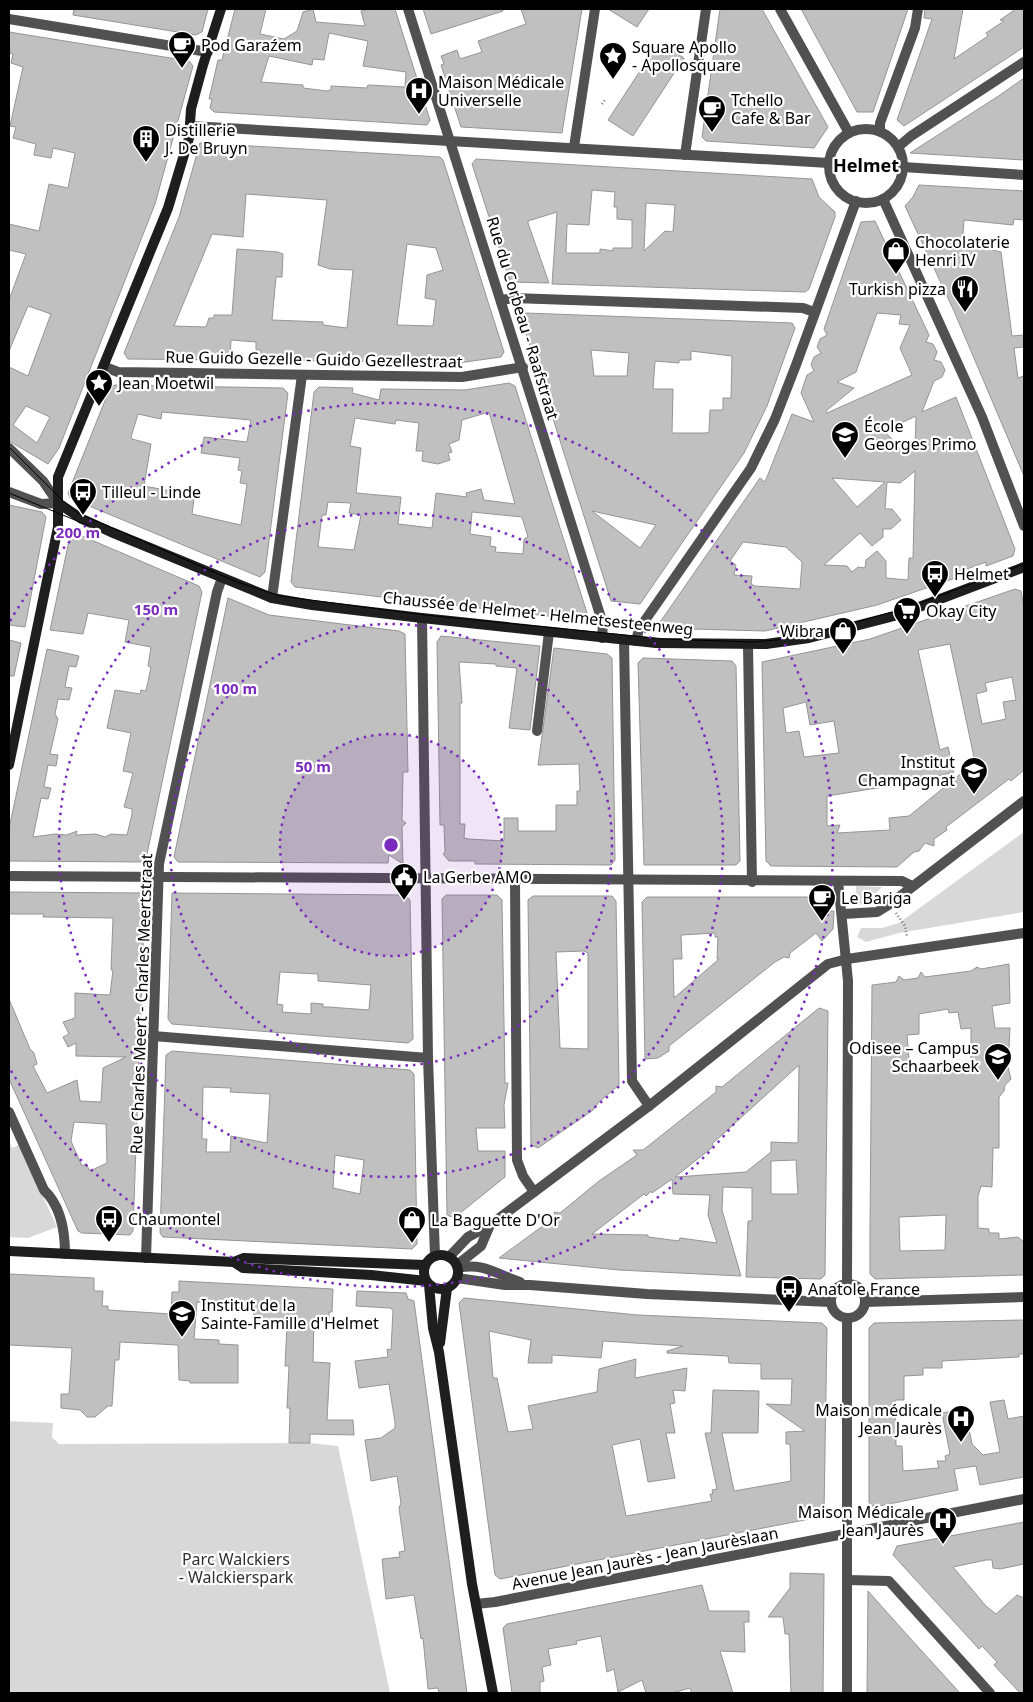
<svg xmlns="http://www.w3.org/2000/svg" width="1033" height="1702" viewBox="0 0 1033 1702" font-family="'Noto Sans',sans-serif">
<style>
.green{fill:#d8d8d8}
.building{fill:#c0c0c0;stroke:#959595;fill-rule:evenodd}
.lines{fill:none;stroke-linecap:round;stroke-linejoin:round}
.path{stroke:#737373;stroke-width:2.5;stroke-dasharray:1 2.5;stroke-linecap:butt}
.street{stroke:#515151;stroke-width:10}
.secondary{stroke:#1e1e1e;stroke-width:10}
.tram{stroke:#000;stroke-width:1}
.ring{fill:none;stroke:#7b2cbf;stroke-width:2.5;stroke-dasharray:2.5 5}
.labels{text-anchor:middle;stroke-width:4.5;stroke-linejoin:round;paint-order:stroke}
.poi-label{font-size:16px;fill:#000;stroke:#fff;text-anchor:start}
.street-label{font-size:16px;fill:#000;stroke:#fff}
.park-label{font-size:16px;fill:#2f2f2f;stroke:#fff}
.neighbourhood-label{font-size:18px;font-weight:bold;fill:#000;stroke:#fff}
.centre{fill:#7b2cbf;stroke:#fff;stroke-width:2.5}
.ring-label{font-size:15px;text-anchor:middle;font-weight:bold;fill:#7b2cbf;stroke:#fff;stroke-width:4.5;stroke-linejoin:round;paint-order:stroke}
</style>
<rect width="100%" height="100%" fill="#fff"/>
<g class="green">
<path d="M1024 832V912L899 933 866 942 857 937 861 928H882L899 923Z"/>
<path d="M856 886 882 887 865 904 856 905Z"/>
<path d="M9 1141 12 1148 19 1145 57 1227 28 1238 9 1237Z"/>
<path d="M9 1421 53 1423 52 1437 59 1444 310 1443 338 1446 390 1693H9Z"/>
</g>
<g class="building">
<path d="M74 9H208L202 32 196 35 73 15Z"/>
<path d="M235 9H266L260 34 284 39 297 31 303 12 313 9 316 22 365 26 361 11 369 9H395L430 120 427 125 214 112 210 108 212 99H209L218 60H222ZM329 33 368 41 363 66 406 72 405 87 368 85 367 88 331 86V90L327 91 303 88V85L261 82 269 56 312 65 313 59 324 60Z"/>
<path d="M423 9H502L503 11 431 34Z"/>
<path d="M521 9H582L562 133 461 127 441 65 444 64 441 56 457 50 460 59 482 52 478 41 526 24Z"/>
<path d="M608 9H649L637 27Z"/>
<path d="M720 9H762L828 127 814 148 706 141 702 137Z"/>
<path d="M801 9H908L873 112H857Z"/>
<path d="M925 9H963L954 59 988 36 986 33 1004 21 1000 20 1016 9H1024V47L904 126 897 120 932 19 924 18Z"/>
<path d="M9 32 189 61 193 66 155 204 59 448 48 464 9 441V367L28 376 51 314 28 306 9 351V300L26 254 9 250V224L39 231 49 184 68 188 75 153 53 148 51 158 34 155 36 144 13 138 16 127 10 126 23 67 11 63 13 54 9 53ZM26 406 50 417 37 443 13 425Z"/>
<path d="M659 42 684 58 633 136 608 120Z"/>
<path d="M1024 78V160L910 153 1000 95Z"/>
<path d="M200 143 440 157 443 160 504 352 501 357 458 363 261 360V350H256V342L231 340 230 360 128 359 124 353 179 217ZM246 194 327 200 318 265 330 269 353 270 347 328 323 325V322L272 320 276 277H282L283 254 278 252 237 249 232 315H214V318H209L206 327 174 326 212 234 243 237ZM407 244 436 248 443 270 427 275 425 298 436 300 433 326 397 325Z"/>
<path d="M476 159 812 179 819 197 835 212V217L809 289 805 292 552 284 557 212 528 221V223L549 283 510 282 472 164ZM592 190 615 192 614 207H617V219L632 220V248H613V251L600 249V253H566L567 224 589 225ZM646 203 675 205 673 232 665 231 644 251Z"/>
<path d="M919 185 1024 191V220L1014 219 1013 225 964 220 963 234 968 244 1001 252 1012 336 1024 335V347L1014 348 1018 378 1024 376V476L954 311 905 206 913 197Z"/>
<path d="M875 221 929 335 926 342 933 344 937 352 934 360 941 362 945 370 942 377 934 381 922 412 956 397 1015 549 1013 556 986 566V562L956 573 958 577 877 605 765 631 656 628 760 478 765 482 792 414 814 422 801 393 807 375 814 371 811 365 814 357 821 353 817 347 820 339 827 335 824 329 861 222ZM877 313 901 315 899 324 910 325 900 348 912 375 827 413 826 411 854 388 837 382 856 372ZM916 416 915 449 891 447 892 439 884 431ZM915 471 913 558H909L908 580 886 578V561L877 551 866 560 865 568 858 567 852 572 847 566 824 565 860 533 872 546 883 537V529H891L901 520 892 509H885L887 482 900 483ZM832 478 885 482 857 507ZM743 542 786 547 802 562 800 589 755 586 751 584 752 576 734 575 736 565 730 561Z"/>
<path d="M526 313 792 323 795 328 767 406 744 453 640 604 611 601 521 318ZM591 350 629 353 627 376H594ZM691 351 732 356 731 398H723V410H710L709 432 706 433H672L673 389H653L655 361 679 363V360H691ZM592 511 656 525 640 548Z"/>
<path d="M509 383 515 386 587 613 582 620 295 587 291 582 314 392 319 387 353 388 352 393 379 400 381 389 465 390ZM489 412 515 504 484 500 481 489 466 493 467 497 436 493 432 528 398 524 401 497 356 493 361 448 350 446 355 418 395 424 396 420 419 423 416 451H423L422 461 438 464 450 460 448 453 452 452 449 444 459 440 462 420ZM328 502 351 503 349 513 361 515 354 550 318 547 322 515H326ZM472 512 522 517 528 537 524 539 523 554 495 552 496 547 490 546 491 537 470 534Z"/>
<path d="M115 385 283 388 288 393 265 572 260 577 70 498 68 493 110 388ZM162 412 251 420 247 442 204 437 201 453 240 458 238 470 242 471 240 483 247 484 241 525 192 514 194 499 170 496 171 491 144 486 151 444 132 439 131 437 138 414 161 419Z"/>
<path d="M9 505 42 512 46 517 25 627 9 625Z"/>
<path d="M75 533 199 586 202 592 146 859 143 862 9 861V829L47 649 79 656 76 667 69 666 65 687 72 688 69 700 58 699 55 714 58 719 50 754 58 755 56 766 48 765 44 787 51 788 48 799 41 798 33 837 55 834 67 835 77 831 76 835 96 834 105 837 111 834 127 835 132 814V809L124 807 133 773 123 771 131 733 107 728 115 690 140 694 141 690 146 691 151 667 148 666 151 647 125 642 129 620 88 613 83 634 50 630 70 536Z"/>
<path d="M1015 589 1021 591 1024 609V770L1011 781 1009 779 946 827 947 830 934 839V846L925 843 919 851 914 852 897 867 771 866 766 861 762 662 870 639ZM950 644 975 762 909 816 889 818 890 830 837 833 840 825 827 826V796L915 782 954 772 948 747 940 750 918 650ZM1012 677 1016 700 1003 702 1006 719 982 724 976 694 987 691 985 683ZM806 702 810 725 834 721 839 753 804 757 799 731 786 733 783 708Z"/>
<path d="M228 598 269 615 399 631 405 634 408 772H403L402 820 406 823 402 827 403 864 389 855 388 863 178 862 174 857Z"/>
<path d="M441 636 540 646 530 730 509 728 517 668 496 666V664L459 662 462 703H460V824H465L464 838 469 839 504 841V818H518V831H556V805H577V791H580L579 764 538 765 554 648 607 654 612 658 615 860 611 865 475 864V861H449L443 854 445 852 444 825H440L437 642Z"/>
<path d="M9 640 21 643 14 676H9Z"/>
<path d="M643 658 732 661 736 666 740 861 736 865H644L638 663Z"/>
<path d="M9 892 145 893 133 1231 130 1235 82 1233 78 1231 9 1079V999L30 1049 34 1053 37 1064 33 1066 47 1093 77 1080 80 1101 101 1102 103 1068 126 1057 76 1056V1043L68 1047 63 1037 69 1034 63 1022 75 1018V993L110 995 113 970H111L113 918 43 917 44 914H9ZM74 1122 106 1124 107 1163 90 1171 86 1164 82 1166 71 1141Z"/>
<path d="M172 893 405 895 410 900 413 1039 408 1043 172 1024 168 1019ZM280 972 318 974V981L371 985 369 1010 329 1007H323V1004L311 1003V1014L282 1012 283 1005 277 1004Z"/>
<path d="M446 895H497L502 900 505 1083H508L504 1105 505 1128H476L478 1151H505V1177L454 1218 447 1215 442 899Z"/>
<path d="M533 896H612L616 901 619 1085 599 1102 593 1110 538 1148 531 1145 528 900ZM584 951 588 953V1049L560 1048 556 952Z"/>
<path d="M647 897H824L828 902 829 911H834L833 929 822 941 816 933 790 953 789 958 784 957 775 962 669 1046V1051L658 1058 645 1059 642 902ZM715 933V937H718L717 959H719L674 998 673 959H682L681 935Z"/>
<path d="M1009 964 1010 1003 992 1006 995 1028H1010L1008 1067 1011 1079 1005 1085 1004 1091 999 1097V1148H993L992 1187 981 1186 978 1196V1228L989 1229V1233H999V1239L1018 1237 1024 1242V1275L875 1279 870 1274V1232L872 985 896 982 899 976 904 980 918 978 921 972 925 977 971 971 977 967 981 969ZM948 1009 949 1013 958 1012 961 1029 971 1028V1070H910L907 1035 919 1034V1014ZM946 1215 945 1250 900 1251 899 1217Z"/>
<path d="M819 1008 828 1011 825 1275 821 1279 746 1277 748 1221H752V1188L723 1187 722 1210 741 1276 619 1270 499 1258 555 1217 554 1212 560 1213 599 1181 637 1155 633 1150H643L657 1139 716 1092V1086L722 1087ZM799 1065 798 1143 771 1142V1152L746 1172 675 1177 714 1146 712 1144ZM796 1160 798 1194H771V1161ZM672 1179 673 1194 710 1195 708 1215 717 1243 680 1238 679 1241 648 1237V1235L592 1234 644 1194 646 1196 651 1191 652 1193Z"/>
<path d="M172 1051 410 1070 414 1074 417 1244 412 1249 163 1237 160 1233 166 1055ZM203 1087 231 1088 230 1092 270 1094 267 1143 231 1136 230 1152H206L207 1139H202ZM335 1155 364 1160 360 1194 333 1188Z"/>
<path d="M9 1274 94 1278V1291H103L102 1306H108V1310L171 1314 172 1292H179V1281L333 1289 332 1312H329V1319L314 1318 313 1362 330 1363 327 1420H353L354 1435 310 1434V1443H289L290 1408H287L289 1366H285L287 1326 253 1325 254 1308H242V1305L197 1302 194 1339 219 1340V1344L238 1345V1383H190V1381L179 1380 178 1345 120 1342 119 1360H115L112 1406H108L95 1417H87L80 1410 61 1408V1394H69L72 1348 9 1345Z"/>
<path d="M357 1291 406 1293 408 1299 414 1301 467 1693H439L438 1688 428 1689 423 1638 421 1639 414 1595 386 1599 382 1559 400 1557 399 1552 405 1551 399 1508 401 1503 397 1476 371 1481 365 1440 381 1438 395 1428V1423L389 1384 359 1388 355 1361 388 1357 387 1349 391 1350 393 1310 390 1308 356 1306Z"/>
<path d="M464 1298 638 1315 822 1323 827 1328 824 1512 820 1517 500 1579 495 1575 459 1303ZM489 1331 531 1340 528 1363H552V1355L601 1358 603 1341 683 1346 667 1351V1353L728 1356 729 1363 761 1364V1379H792L791 1405 766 1404 805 1431 786 1432V1444H790L791 1481 734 1491 722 1433H758L759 1391 713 1390 711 1433H705L717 1489 712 1490 713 1494H710L712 1501 626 1516 612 1445 640 1439 648 1482 675 1478 666 1433H675L670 1404 675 1403 673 1390 685 1391 687 1368 635 1378 636 1359 599 1369 597 1392 528 1406 533 1429 508 1432 497 1378H493Z"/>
<path d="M1024 1320V1354H1019V1357L942 1361V1368H923V1375L904 1376V1400H895L896 1446H902L903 1471 939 1468 937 1461H946L945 1456 950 1454 942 1413 965 1409 972 1444 983 1455 1000 1452 990 1402 1004 1400 1008 1419 1024 1416V1477L980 1485 976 1466 954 1469 958 1490 874 1507 869 1503V1328L874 1323Z"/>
<path d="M1024 1522V1564L1000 1569 993 1568 992 1560H986L953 1567 986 1606 996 1614 1017 1595 1024 1598V1693H1020L994 1665 997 1662 982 1646 979 1649 893 1555 897 1546Z"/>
<path d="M790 1573 824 1574 823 1693H791L789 1634H785L783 1617H768L790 1588Z"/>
<path d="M702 1585 709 1611H749V1622H744L745 1652 720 1651 733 1693H692L690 1688 672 1693H646L642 1680 618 1692 614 1669 607 1672 601 1636 576 1641 577 1644 548 1649 551 1665 542 1667 544 1681 540 1682V1693H512L503 1628 507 1624Z"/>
<path d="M868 1591 909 1637 960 1693H867Z"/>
</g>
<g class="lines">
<g class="path">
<path d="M602 104 605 100"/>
<path d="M896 913 905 926 907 937"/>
</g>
<g class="street">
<path d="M408 9 603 624 602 638"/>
<path d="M780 9 849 133"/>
<path d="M9 19 208 52"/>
<path d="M191 126 829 163"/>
<circle cx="866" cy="166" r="37"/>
<path d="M880 132V123L915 28 918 9"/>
<path d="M574 147 595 9"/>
<path d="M898 147 911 136 1024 62"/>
<path d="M685 155 706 9"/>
<path d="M903 167 1024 175"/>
<path d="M883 199 982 417 1024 526"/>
<path d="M502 300 513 298 803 308 814 312"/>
<path d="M105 367 118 372 462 377 523 367"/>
<path d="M9 448 43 481 58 503"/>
<path d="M9 492 41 504 58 503"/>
<path d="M272 598 302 375"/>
<path d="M422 618 428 1058 435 1256"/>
<path d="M624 640 632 1081 649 1106"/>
<path d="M636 641 639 629 751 468 775 419 796 365 856 201"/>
<path d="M748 645 752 882"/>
<path d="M537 731 549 632"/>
<path d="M9 876C306 879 604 881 902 881L912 886"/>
<path d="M515 881 517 1160 523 1176 534 1192"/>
<path d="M838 881 848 981 847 1284"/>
<path d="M843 914 877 912 890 904 1024 801"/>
<path d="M153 1036 428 1058"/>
<path d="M9 1112 44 1190C61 1206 65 1232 65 1254"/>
<path d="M449 1257 468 1237 490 1225 649 1106 828 964 847 959 1024 933"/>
<path d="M146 1258 159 864 217 592 222 578"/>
<path d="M457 1265 481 1246 490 1225"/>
<path d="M458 1268C483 1262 496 1274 520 1282"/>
<path d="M457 1278 505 1285H530L647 1294 831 1302"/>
<circle cx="848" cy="1301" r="17"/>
<path d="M865 1302 1024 1297"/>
<path d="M847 1318V1693"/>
<path d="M848 1580 889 1581 990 1693"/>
<path d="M476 1604 495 1602 1024 1499"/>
</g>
<g class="secondary">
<path d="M58 503 82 519 111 532 272 598 312 605 422 618 656 643 766 644 809 638 898 615 1024 567"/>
<path d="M9 765 58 527V477L168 208 189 138 191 109 203 65 221 9"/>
<path d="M9 1251 234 1262 244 1258 425 1265"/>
<circle cx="441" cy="1272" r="17"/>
<path d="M234 1262 243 1268 371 1275 426 1281"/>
<path d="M429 1285 433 1328 439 1352 472 1584 493 1693"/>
<path d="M440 1343 447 1288"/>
</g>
<g class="tram">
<path d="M9 447 63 501 78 513 237 582 280 596 425 615 665 639 752 642 776 640 824 631 907 608 1024 564"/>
<path d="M9 493 87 525"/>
</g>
</g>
<circle cx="391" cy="845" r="111" fill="#7b2cbf" fill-opacity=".12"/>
<g class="ring">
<circle cx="391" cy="845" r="111"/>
<circle cx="391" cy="845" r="221"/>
<circle cx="391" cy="845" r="332"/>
<path d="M10 621A442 442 0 1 1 10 1069"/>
</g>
<defs>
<symbol id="cafe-pin" viewBox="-11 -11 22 30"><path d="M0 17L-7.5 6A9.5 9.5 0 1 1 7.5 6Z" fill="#000" stroke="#fff"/><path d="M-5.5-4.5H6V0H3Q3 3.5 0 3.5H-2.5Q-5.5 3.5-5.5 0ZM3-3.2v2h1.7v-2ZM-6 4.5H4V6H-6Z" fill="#fff"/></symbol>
<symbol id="sight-pin" viewBox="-11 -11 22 30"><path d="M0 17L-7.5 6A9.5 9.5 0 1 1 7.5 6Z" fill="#000" stroke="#fff"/><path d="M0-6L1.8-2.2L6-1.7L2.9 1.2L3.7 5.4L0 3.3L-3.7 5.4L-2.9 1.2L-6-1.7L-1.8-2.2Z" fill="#fff"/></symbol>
<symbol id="hospital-pin" viewBox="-11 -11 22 30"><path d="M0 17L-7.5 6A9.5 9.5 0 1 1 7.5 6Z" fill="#000" stroke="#fff"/><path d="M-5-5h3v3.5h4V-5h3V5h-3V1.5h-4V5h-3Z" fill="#fff"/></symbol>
<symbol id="building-pin" viewBox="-11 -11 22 30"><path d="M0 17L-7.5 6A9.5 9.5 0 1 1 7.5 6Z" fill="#000" stroke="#fff"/><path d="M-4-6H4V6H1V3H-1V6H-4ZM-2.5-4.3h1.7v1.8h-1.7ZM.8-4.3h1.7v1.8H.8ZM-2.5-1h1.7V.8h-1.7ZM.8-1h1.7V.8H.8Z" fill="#fff"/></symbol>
<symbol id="shop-pin" viewBox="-11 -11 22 30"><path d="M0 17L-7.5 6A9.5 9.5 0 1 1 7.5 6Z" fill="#000" stroke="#fff"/><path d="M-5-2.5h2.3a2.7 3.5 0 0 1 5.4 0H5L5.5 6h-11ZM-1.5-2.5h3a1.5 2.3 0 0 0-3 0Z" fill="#fff"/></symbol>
<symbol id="restaurant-pin" viewBox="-11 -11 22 30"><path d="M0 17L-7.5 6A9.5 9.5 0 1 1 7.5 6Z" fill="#000" stroke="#fff"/><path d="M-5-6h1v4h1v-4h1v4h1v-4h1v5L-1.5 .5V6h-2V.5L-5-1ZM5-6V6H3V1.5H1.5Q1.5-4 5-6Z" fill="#fff"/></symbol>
<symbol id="school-pin" viewBox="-11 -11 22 30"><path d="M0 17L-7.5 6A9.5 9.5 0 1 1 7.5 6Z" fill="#000" stroke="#fff"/><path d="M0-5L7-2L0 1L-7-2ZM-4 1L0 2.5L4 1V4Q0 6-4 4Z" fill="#fff"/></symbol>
<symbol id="bus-pin" viewBox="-11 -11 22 30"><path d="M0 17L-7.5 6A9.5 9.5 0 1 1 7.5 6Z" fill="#000" stroke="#fff"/><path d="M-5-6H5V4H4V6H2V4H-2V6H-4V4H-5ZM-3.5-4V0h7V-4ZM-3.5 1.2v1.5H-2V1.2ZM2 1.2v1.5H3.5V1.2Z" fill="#fff"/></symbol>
<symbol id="supermarket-pin" viewBox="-11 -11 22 30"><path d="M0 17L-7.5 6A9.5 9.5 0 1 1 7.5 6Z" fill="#000" stroke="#fff"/><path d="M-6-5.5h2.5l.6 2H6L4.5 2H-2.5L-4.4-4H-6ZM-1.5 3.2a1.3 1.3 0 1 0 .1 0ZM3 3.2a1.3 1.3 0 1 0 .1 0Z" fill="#fff"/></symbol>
<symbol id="civic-pin" viewBox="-11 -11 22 30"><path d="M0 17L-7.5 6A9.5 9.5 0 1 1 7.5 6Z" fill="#000" stroke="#fff"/><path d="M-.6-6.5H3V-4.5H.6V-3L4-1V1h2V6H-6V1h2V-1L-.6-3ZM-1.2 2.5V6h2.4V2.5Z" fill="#fff"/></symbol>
<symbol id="university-pin" viewBox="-11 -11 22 30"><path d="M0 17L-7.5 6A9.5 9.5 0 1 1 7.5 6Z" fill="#000" stroke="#fff"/><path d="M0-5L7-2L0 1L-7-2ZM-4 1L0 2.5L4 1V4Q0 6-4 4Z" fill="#fff"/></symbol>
</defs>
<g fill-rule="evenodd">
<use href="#cafe-pin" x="166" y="29" width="32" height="43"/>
<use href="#sight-pin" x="597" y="40" width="32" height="43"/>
<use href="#hospital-pin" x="403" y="75" width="32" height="43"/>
<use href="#cafe-pin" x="696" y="93" width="32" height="43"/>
<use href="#building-pin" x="130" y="123" width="32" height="43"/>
<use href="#shop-pin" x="880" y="235" width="32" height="43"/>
<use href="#restaurant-pin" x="949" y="273" width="32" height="43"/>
<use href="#sight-pin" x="83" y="367" width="32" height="43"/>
<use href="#school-pin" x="829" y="419" width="32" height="43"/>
<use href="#bus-pin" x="67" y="476" width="32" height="43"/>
<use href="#bus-pin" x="919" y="558" width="32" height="43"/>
<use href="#supermarket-pin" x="891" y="595" width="32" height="43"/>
<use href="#shop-pin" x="827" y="615" width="32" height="43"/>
<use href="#school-pin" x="958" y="755" width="32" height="43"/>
<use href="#civic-pin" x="388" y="861" width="32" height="43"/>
<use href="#cafe-pin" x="806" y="882" width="32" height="43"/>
<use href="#university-pin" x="982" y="1041" width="32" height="43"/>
<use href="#bus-pin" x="93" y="1203" width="32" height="43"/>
<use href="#shop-pin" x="396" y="1204" width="32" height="43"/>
<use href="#bus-pin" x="773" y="1273" width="32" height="43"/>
<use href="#school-pin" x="166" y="1298" width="32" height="43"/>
<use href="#hospital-pin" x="945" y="1403" width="32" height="43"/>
<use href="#hospital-pin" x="927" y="1505" width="32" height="43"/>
</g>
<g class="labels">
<g class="poi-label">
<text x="201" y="51">Pod Garaźem</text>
<text x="632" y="53">Square Apollo<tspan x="632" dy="18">- Apollosquare</tspan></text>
<text x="438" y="88">Maison Médicale<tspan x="438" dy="18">Universelle</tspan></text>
<text x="731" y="106">Tchello<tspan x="731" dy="18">Cafe &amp; Bar</tspan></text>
<text x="165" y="136">Distillerie<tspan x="165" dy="18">J. De Bruyn</tspan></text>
<text x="915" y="248">Chocolaterie<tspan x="915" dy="18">Henri IV</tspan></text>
<text x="946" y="295" text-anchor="end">Turkish pizza</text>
<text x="118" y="389">Jean Moetwil</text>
<text x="864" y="432">École<tspan x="864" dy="18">Georges Primo</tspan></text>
<text x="102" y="498">Tilleul - Linde</text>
<text x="954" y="580">Helmet</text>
<text x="926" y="617">Okay City</text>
<text x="824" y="637" text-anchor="end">Wibra</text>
<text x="955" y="768" text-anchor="end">Institut<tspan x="955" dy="18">Champagnat</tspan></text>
<text x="423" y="883">La Gerbe AMO</text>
<text x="841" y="904">Le Bariga</text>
<text x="979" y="1054" text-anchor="end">Odisee – Campus<tspan x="979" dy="18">Schaarbeek</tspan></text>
<text x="128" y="1225">Chaumontel</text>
<text x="431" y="1226">La Baguette D'Or</text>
<text x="808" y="1295">Anatole France</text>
<text x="201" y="1311">Institut de la<tspan x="201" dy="18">Sainte-Famille d'Helmet</tspan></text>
<text x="942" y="1416" text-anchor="end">Maison médicale<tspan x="942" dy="18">Jean Jaurès</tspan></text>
<text x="924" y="1518" text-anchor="end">Maison Médicale<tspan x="924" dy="18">Jean Jaurès</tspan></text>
</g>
<g class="street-label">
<text transform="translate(523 318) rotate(73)" y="6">Rue du Corbeau - Raafstraat</text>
<text transform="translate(314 359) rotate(1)" y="6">Rue Guido Gezelle - Guido Gezellestraat</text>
<text transform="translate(538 613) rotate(6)" y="6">Chaussée de Helmet - Helmetsesteenweg</text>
<text transform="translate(141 1004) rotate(-88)" y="6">Rue Charles Meert - Charles Meertstraat</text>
<text transform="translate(645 1558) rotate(-11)" y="6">Avenue Jean Jaurès - Jean Jaurèslaan</text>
</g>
<g class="park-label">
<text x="236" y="1565">Parc Walckiers<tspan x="236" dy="18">- Walckierspark</tspan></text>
</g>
<g class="neighbourhood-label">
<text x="866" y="172">Helmet</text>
</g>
</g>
<circle cx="391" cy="845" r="8" class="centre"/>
<g class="ring-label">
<text x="78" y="538">200 m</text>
<text x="156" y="615">150 m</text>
<text x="235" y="694">100 m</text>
<text x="313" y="772">50 m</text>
</g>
<rect width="1033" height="1702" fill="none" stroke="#000000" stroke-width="20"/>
</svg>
